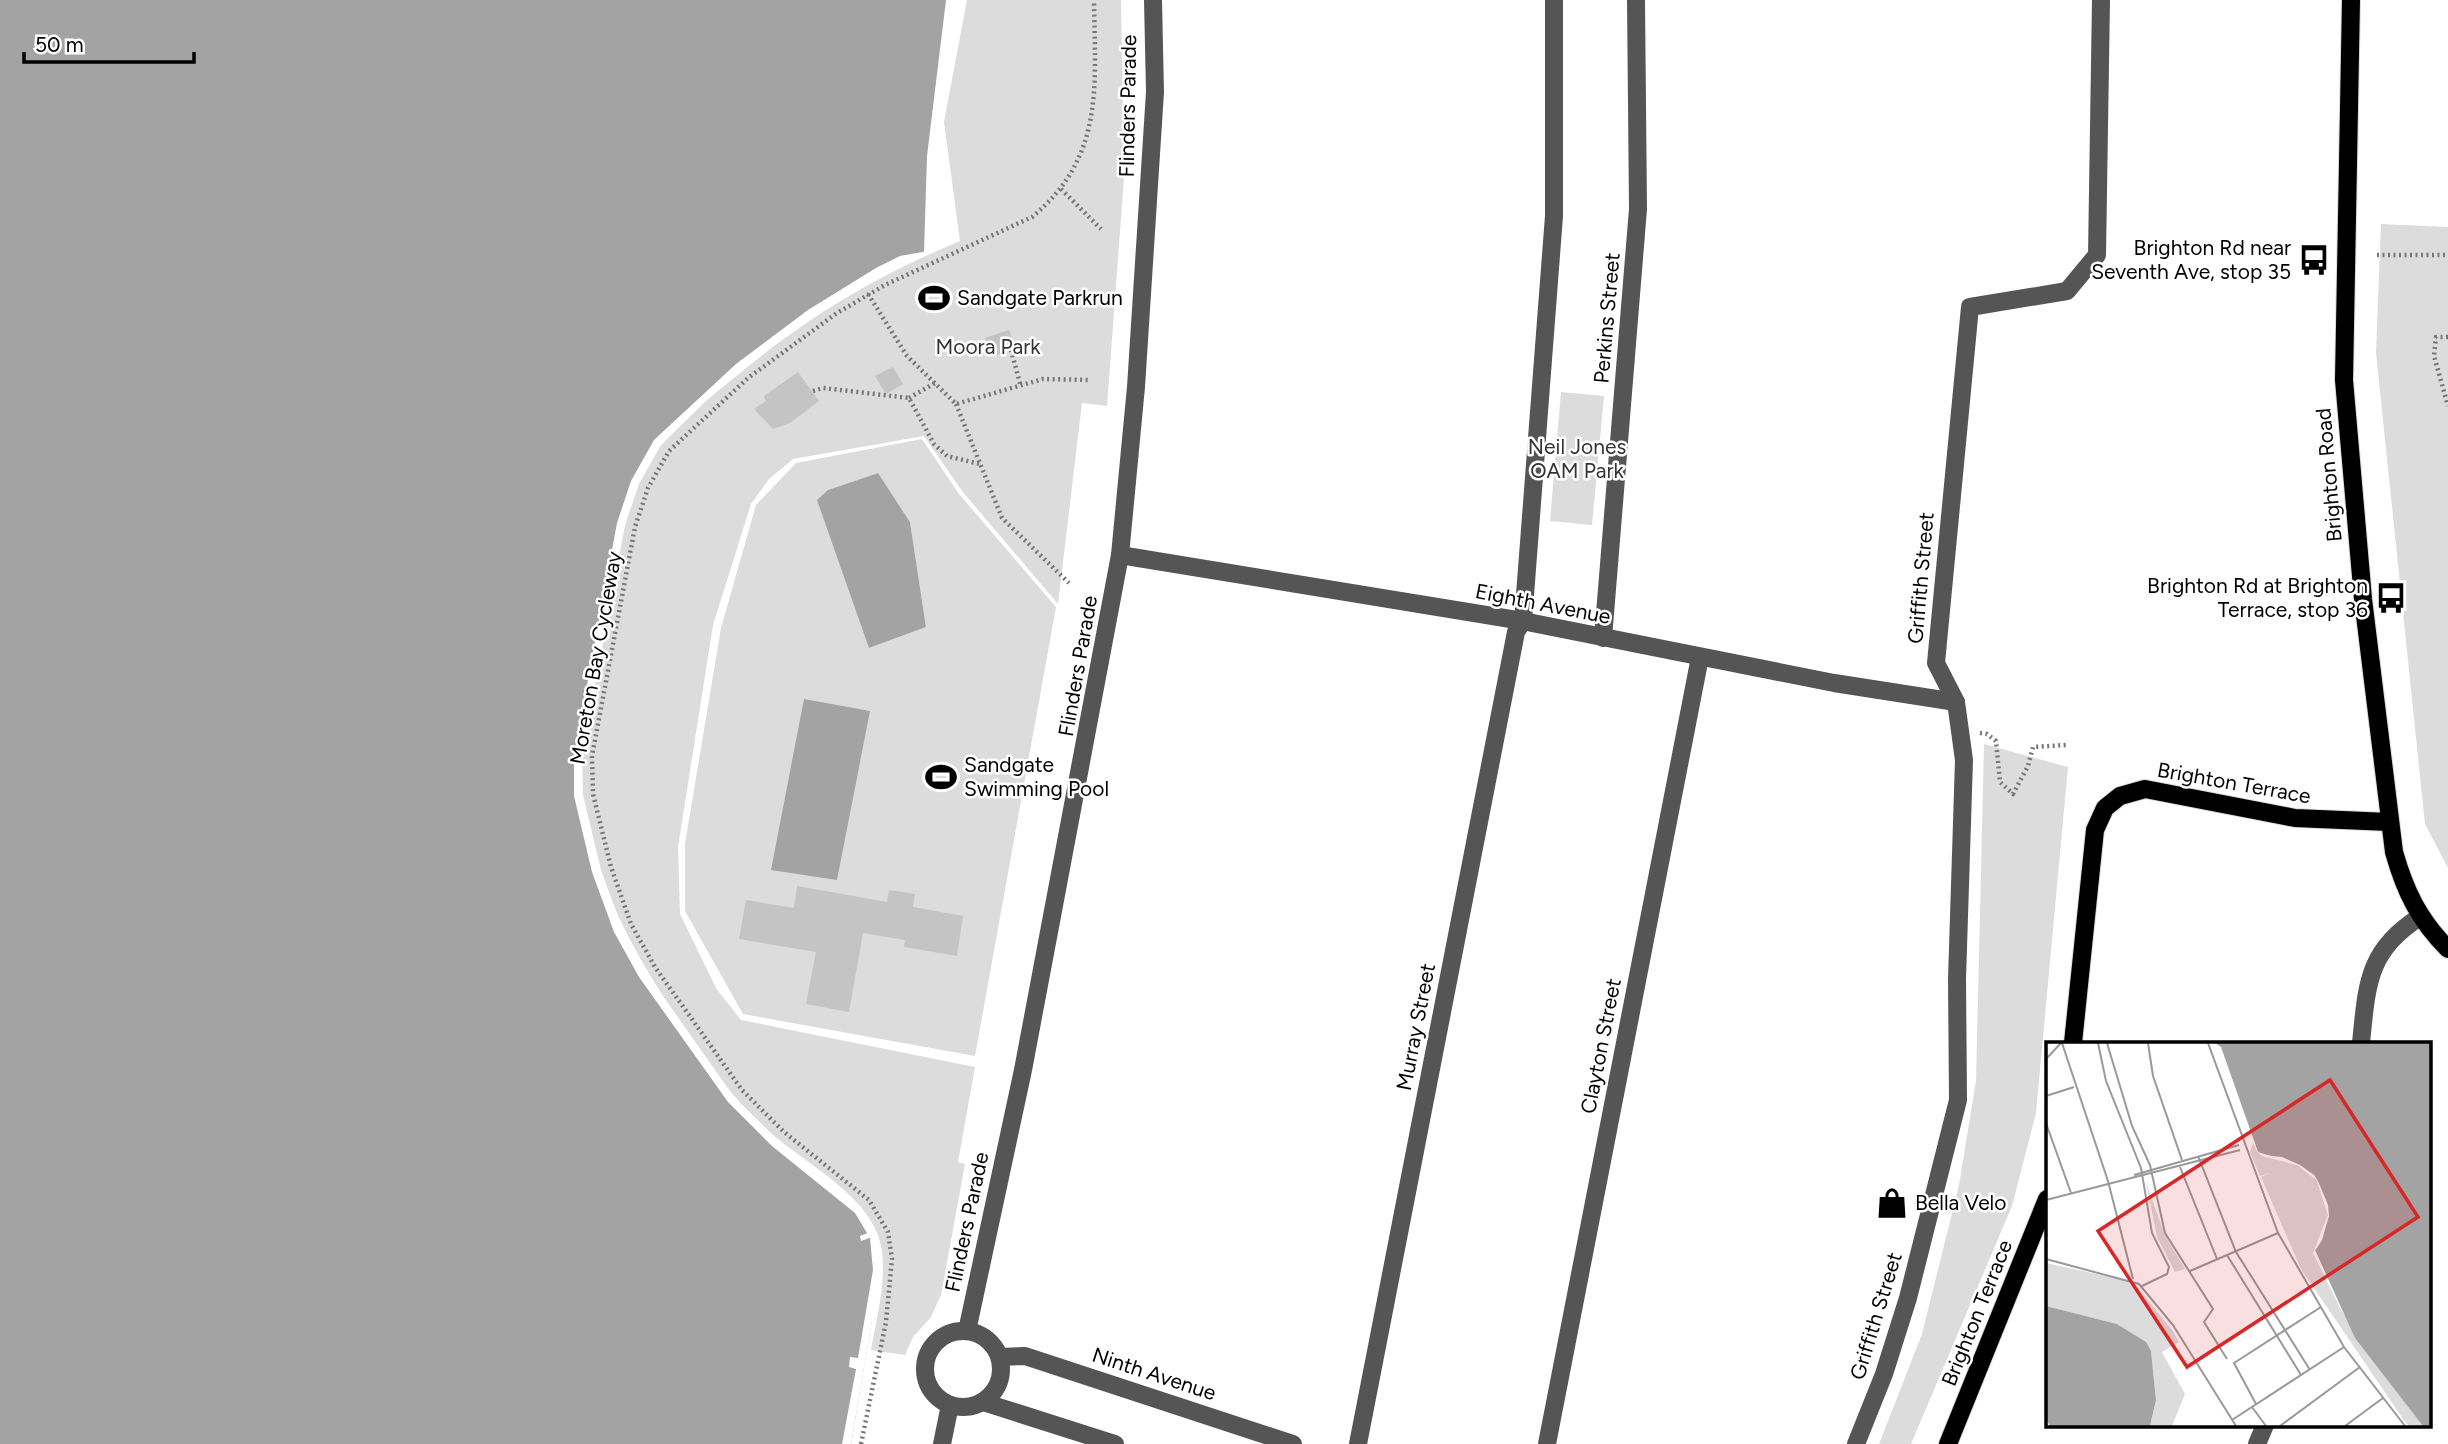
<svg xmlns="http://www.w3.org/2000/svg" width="2448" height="1444" viewBox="0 0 2448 1444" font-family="Figtree,sans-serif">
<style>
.green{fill:#dcdcdc;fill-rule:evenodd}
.water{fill:#a3a3a3}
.pier{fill:#fff}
.building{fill:#c4c4c4}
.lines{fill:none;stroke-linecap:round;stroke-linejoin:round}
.major-casing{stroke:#dbdbdb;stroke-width:20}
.path{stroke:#777;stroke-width:4.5;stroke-dasharray:2 3.5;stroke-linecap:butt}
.minor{stroke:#555;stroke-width:18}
.major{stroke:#000;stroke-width:18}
.labels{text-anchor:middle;stroke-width:5;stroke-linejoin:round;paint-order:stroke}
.street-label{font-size:21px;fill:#000;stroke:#fff}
.poi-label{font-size:21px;fill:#000;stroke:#fff;text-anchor:start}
.park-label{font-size:21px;fill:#333;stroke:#fff}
.inset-road{fill:none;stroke:#999;stroke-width:2}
.view{fill:#d62828;fill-opacity:0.15;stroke:#d62828;stroke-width:3.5}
.inset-edge{fill:none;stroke:#000;stroke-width:3.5}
</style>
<rect width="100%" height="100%" fill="#fff"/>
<g class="green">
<path d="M967 0H1121L1124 178 1107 406 1082 403 1058 604 962 491 924 436 793 459 769 479 751 504 713 625 678 847 680 914 716 988 741 1020 975 1067 958 1162 965 1164 941 1295 931 1317 913 1337 905 1355 871 1350C877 1314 891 1267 877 1233 861 1191 799 1159 766 1129 735 1101 711 1067 687 1032 637 959 592 882 582 792 577 732 599 659 610 600 619 554 625 507 647 466 665 434 696 409 724 386 798 323 870 278 960 241L944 122Z"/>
<path d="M2381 224 2448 227V868L2425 824 2376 353Z"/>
<path d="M1561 392 1604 396 1592 525 1550 521Z"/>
<path d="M922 439 959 494 1056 607 975 1056 743 1014 685 911V844L721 628 756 505 796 463ZM878 473 910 522 926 627 869 648 828 490Z"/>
<path d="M1984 744 2068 767 2036 1113 2012 1206 1911 1444H1879L1922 1334 1959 1185 1976 1081Z"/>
</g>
<g class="water">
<path d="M0 0H946L927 156 924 252 849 289 740 368 658 443 627 503 582 734 578 777 597 870 630 952 713 1074 752 1121 847 1198 873 1231 860 1236 861 1241 875 1236 872 1320 851 1444H0Z"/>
<path d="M878 473 910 522 926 627 869 648 817 500 828 490Z"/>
<path d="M804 699 870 711 837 880 771 870Z"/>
</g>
<path class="pier" d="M928 251 851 292 776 344 709 398 661 445 639 484 625 525 582 756 583 795 601 870 622 928 646 972 734 1097 778 1140 861 1207 878 1235 882 1265 876 1321H872L851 1444H842L856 1369 849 1367 850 1357 858 1358 873 1270 870 1238 855 1213 772 1146 728 1102 639 977 614 932 592 872 574 796V755L617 523 631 481 654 440 736 364 808 310 876 268 900 256Z"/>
<g class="building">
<path d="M1009 330 1015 348 992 357 985 338Z"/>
<path d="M893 367 903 384 886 394 875 376Z"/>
<path d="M798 372 819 401 790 423 773 429 754 409 766 401 764 396Z"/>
<path d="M797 886 887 902 889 890 915 894 913 907 963 916 957 956 904 947 905 940 863 933 849 1012 806 1004 816 952 739 939 746 900 794 908Z"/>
</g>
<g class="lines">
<defs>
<g id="major">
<path d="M2351 0 2344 380 2363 599 2394 852C2405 891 2419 920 2448 949"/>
<path d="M2073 1043 2095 830 2105 808 2120 796 2145 789 2295 818 2389 822"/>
<path d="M1948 1444 2047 1199"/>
</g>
</defs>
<use href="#major" class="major-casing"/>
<g class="path">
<path d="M1061 189 1101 229"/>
<path d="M2377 255H2448"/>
<path d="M868 294 907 356 956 404 1043 379 1089 380"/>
<path d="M2448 337H2436L2434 356 2448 406"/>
<path d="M1011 350 1021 387"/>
<path d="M813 391 823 388 909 398 934 444 947 456 980 464"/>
<path d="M909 398 935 383"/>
<path d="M956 404 1002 518 1069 583"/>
<path d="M1980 733 1987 734 1996 741 2000 782 2013 794 2028 766 2033 747 2066 745"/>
<path d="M861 1444 886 1322 892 1259 888 1232 869 1200 784 1132 742 1090 655 967 631 924 611 867 593 794 592 756 635 527 648 488 669 451 748 378 837 313 885 285 1032 217C1105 157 1095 85 1094 0"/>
</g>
<g class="minor">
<path d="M1120 555 1523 621 1834 683 1956 702"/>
<path d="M1603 638 1638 209 1636 0"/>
<path d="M2361 1043C2367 985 2367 950 2420 917"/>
<circle cx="963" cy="1369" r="38"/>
<path d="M967 1331 1023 1070 1120 555 1136 387 1155 92 1153 0"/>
<path d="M1000 1357 1025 1356 1293 1444"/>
<path d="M983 1402 1115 1444"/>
<path d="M942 1444 950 1405"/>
<path d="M1358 1444 1516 632 1523 621 1554 216V0"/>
<path d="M1547 1444 1700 657"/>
<path d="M1856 1444 1884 1374 1908 1298 1958 1100 1957 979 1964 760 1956 702 1936 663 1970 307 2067 291 2097 255 2101 0"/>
<path d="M2257 1444 2265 1425"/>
</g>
<use href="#major" class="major"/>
</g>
<defs>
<symbol id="bus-bare" viewBox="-9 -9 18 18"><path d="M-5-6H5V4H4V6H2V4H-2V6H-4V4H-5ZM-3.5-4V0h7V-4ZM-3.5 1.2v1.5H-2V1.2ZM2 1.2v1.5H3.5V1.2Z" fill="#000" stroke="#fff" stroke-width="2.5" paint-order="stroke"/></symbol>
<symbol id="stadium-bare" viewBox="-9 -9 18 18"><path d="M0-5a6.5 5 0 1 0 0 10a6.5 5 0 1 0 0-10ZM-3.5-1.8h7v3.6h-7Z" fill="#000" stroke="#fff" stroke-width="2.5" paint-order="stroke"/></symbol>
<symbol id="shop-bare" viewBox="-9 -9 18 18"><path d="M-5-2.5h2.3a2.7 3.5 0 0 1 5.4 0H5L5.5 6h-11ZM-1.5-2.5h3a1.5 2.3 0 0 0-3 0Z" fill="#000" stroke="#fff" stroke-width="2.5" paint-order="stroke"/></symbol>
</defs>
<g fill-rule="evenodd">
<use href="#bus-bare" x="2292" y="238" width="44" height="44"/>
<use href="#stadium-bare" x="912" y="276" width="44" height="44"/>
<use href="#bus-bare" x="2369" y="576" width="44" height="44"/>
<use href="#stadium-bare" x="919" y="755" width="44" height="44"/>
<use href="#shop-bare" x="1870" y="1181" width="44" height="44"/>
</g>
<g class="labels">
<g class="street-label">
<text transform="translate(1128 106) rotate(-89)" y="7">Flinders Parade</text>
<text transform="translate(1607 318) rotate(-85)" y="7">Perkins Street</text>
<text transform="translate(2329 475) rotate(-95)" y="7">Brighton Road</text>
<text transform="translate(1921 578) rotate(-85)" y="7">Griffith Street</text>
<text transform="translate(1543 604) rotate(11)" y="7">Eighth Avenue</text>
<text transform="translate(596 658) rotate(-80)" y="7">Moreton Bay Cycleway</text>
<text transform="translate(1078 666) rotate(-80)" y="7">Flinders Parade</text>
<text transform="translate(2234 783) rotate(10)" y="7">Brighton Terrace</text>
<text transform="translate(1416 1027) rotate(-79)" y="7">Murray Street</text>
<text transform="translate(1601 1046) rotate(-79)" y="7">Clayton Street</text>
<text transform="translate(967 1222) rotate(-78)" y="7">Flinders Parade</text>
<text transform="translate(1977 1313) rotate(-68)" y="7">Brighton Terrace</text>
<text transform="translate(1876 1316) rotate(-73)" y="7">Griffith Street</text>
<text transform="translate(1154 1374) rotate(18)" y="7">Ninth Avenue</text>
</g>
<g class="poi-label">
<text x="2291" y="255" text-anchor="end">Brighton Rd near<tspan x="2291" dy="24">Seventh Ave, stop 35</tspan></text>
<text x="957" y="305">Sandgate Parkrun</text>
<text x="2368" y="593" text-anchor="end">Brighton Rd at Brighton<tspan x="2368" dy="24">Terrace, stop 36</tspan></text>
<text x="964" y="772">Sandgate<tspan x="964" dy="24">Swimming Pool</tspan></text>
<text x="1915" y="1210">Bella Velo</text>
</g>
<g class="park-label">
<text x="988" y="354">Moora Park</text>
<text x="1577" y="454">Neil Jones<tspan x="1577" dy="24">OAM Park</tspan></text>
</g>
</g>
<g transform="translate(2046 1042)">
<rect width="385" height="385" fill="#fff"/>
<path d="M207 101 215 113 254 124 270 137 282 173 267 211 295 268 378 384H363L357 377 255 227 215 135 224 131 214 134 204 110ZM100 140 119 194 139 227 129 230 111 195ZM0 221 78 238 92 246 126 288 133 300 116 310 139 352 126 384H104L110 358 105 309 99 300 71 282 0 264Z" fill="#dcdcdc"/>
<path d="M169 1H385V384H377L309 296 269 208 283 173 271 139 251 122 212 110 175 5ZM0 264 71 282 100 300 105 309 110 358 104 384H4L0 378Z" fill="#a3a3a3"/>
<path d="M169 1 175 12 212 110 217 113 236 115 254 123 268 133 272 139 282 163 283 174 276 198 271 206 268 209 282 173 271 139 251 123 216 114 211 110Z" fill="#fff"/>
<path class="inset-road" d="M16 1 62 139 87 237M52 1 60 39 95 126 106 191 123 225 121 232 96 244M61 1 86 84 104 123 119 191 167 267 158 280 181 317M102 1 107 34 136 118M162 1 232 191 298 305 359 384M0 17 15 1M0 54 28 45M0 81 25 151M152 114 190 210 264 328M134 125 171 217M88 133 193 103M0 158 194 108M181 213 255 333M0 217 93 242 127 283 190 384M144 229 232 191M210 362 188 321 275 265M206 365 220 384M186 378 298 305M234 384 314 325M299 384 337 356"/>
<path class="view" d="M284 38 372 175 141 325 52 189Z"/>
<rect width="385" height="385" class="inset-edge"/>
</g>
<path d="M24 52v10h170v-10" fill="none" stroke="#000000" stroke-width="3.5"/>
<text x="35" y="52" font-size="21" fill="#000000" stroke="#ffffff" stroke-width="5" paint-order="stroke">50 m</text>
</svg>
